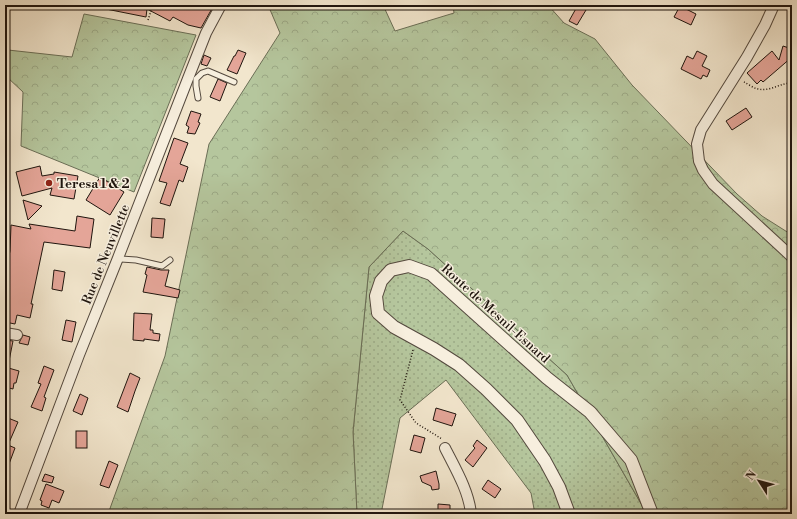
<svg xmlns="http://www.w3.org/2000/svg" width="797" height="519" viewBox="0 0 797 519" font-family="'Libre Bodoni',serif">
<style>
.grass{fill:url(#grass-dots);stroke:#6a6e56}
.forest{fill:url(#forest-crowns);stroke:#6a6e56}
.building{fill:#e4a598;stroke:#1f150e}
.lines{fill:none;stroke-linecap:round;stroke-linejoin:round}
.service-casing{stroke:#54493e;stroke-width:7}
.minor-casing{stroke:#54493e;stroke-width:12}
.tertiary-casing{stroke:#54493e;stroke-width:14}
.path{stroke:#1f150e;stroke-width:1.5;stroke-dasharray:1 2;stroke-linecap:butt}
.service{stroke:#f7efde;stroke-width:5}
.minor{stroke:#f7efde;stroke-width:10}
.tertiary{stroke:#f7efde;stroke-width:12}
.poi-dot{fill:#8f2418;stroke:#f7efde;stroke-width:1.5}
.labels{text-anchor:middle;stroke-width:3;stroke-linejoin:round;paint-order:stroke}
.poi-label{font-size:13px;font-weight:bold;fill:#1f150e;stroke:#f7efde;text-anchor:start}
.street-label{font-size:13px;fill:#1f150e;stroke:#f7efde}
</style>
<defs>
<pattern id="grass-dots" width="8" height="8" patternUnits="userSpaceOnUse"><rect width="8" height="8" fill="#b5c69d"/><path d="M2 2h.1M6 6h.1" fill="none" stroke="#9ba986" stroke-width="1.8" stroke-linecap="round"/></pattern>
<pattern id="forest-crowns" width="20" height="18" patternUnits="userSpaceOnUse"><rect width="20" height="18" fill="#b5c69d"/><path d="M2 6a3 3 0 1 1 6 0M12 15a3 3 0 1 1 6 0" fill="none" stroke="#9ba986"/></pattern>
</defs>
<rect width="100%" height="100%" fill="#f2e6cd"/>
<filter id="stains"><feTurbulence type="fractalNoise" baseFrequency=".005" numOctaves="4"/><feColorMatrix values="0 0 0 0 .2 0 0 0 0 .09 0 0 0 0 .02 0 0 0 .5 -.17"/></filter>
<radialGradient id="worn" r=".72"><stop offset=".6" stop-color="#630" stop-opacity="0"/><stop offset="1" stop-color="#630" stop-opacity=".3"/></radialGradient>
<path class="grass" d="M403 231 428 249 567 375 647 514H535L531 493 446 380 400 418 381 514H357L353 432 369 267Z"/>
<g class="forest">
<path d="M268 5H383L395 31 454 13 453 5H548L564 23 595 39 632 85 737 194 762 216 792 235V514H647L567 375 428 249 403 231 369 267 353 432 357 514H108L165 356 209 144 280 33Z"/>
<path d="M84 14 196 35 134 192 21 146 23 92 7 77 8 50 72 57Z"/>
</g>
<g class="building">
<path d="M106 5H214L201 28 188 25 173 17 170 21 147 9 146 17 106 9Z"/>
<path d="M578 5H589L577 25 569 21Z"/>
<path d="M680 6 696 14 691 25 674 17Z"/>
<path d="M783 46 792 49V57L763 82 761 80 757 84 747 73 772 51 779 60Z"/>
<path d="M238 50 246 53 237 74 227 70 234 56H235Z"/>
<path d="M697 51 707 56 702 66 710 70 707 77 703 75 701 79 681 69 687 56 693 59Z"/>
<path d="M204 55 211 58 207 66 201 64Z"/>
<path d="M218 79 227 83 220 101 210 97Z"/>
<path d="M746 108 752 117 732 130 726 121Z"/>
<path d="M191 111 201 114 198 122 200 123 195 134 187 133 189 127 186 125Z"/>
<path d="M174 138 188 143 180 164 188 167 183 182 179 180 170 206 160 203 167 183 159 181Z"/>
<path d="M40 166 42 176 54 174V172L78 176 74 199 50 195 52 188 22 196 16 172Z"/>
<path d="M100 177 124 192 110 215 86 200Z"/>
<path d="M23 200 42 206 28 220Z"/>
<path d="M77 216 94 219 90 248 44 242 31 304H33L30 318 17 315 15 324 5 322V260L9 256 10 251 11 225 31 229 29 224 75 231Z"/>
<path d="M152 218 165 219 163 238 151 237Z"/>
<path d="M147 267 161 270H169L165 286 180 290 178 298 143 292 147 275 145 274Z"/>
<path d="M54 270 65 272 62 291 52 289Z"/>
<path d="M134 313 152 314 150 330H153V333L160 334 159 341 144 339V341L133 340Z"/>
<path d="M66 320 76 322 72 342 62 340Z"/>
<path d="M23 335 30 337 28 345 19 343Z"/>
<path d="M5 340 13 341 9 361H5Z"/>
<path d="M44 366 54 370 44 397 46 398 42 411 31 407 41 384 38 383Z"/>
<path d="M5 367 19 371 16 383H14L13 389 5 387Z"/>
<path d="M130 373 140 378 135 391 128 412 117 407Z"/>
<path d="M80 394 88 398 82 415 73 411Z"/>
<path d="M436 408 456 414 452 426 433 420Z"/>
<path d="M8 418 18 422 8 445 15 448 6 472 5 424Z"/>
<rect x="76" y="431" width="11" height="17"/>
<path d="M414 435 425 438 421 453 410 450Z"/>
<path d="M477 440 487 448 473 467 465 460 475 448 473 446Z"/>
<path d="M109 461 118 465 109 488 100 485Z"/>
<path d="M436 471 439 484V489L432 490 431 486 422 482 420 476Z"/>
<path d="M45 474 54 477 52 483 42 481Z"/>
<path d="M488 480 501 489 495 498 482 489Z"/>
<path d="M46 484 64 491 59 503 52 500 49 508 41 505 42 501 40 500Z"/>
<path d="M438 504 450 505V514H438Z"/>
</g>
<g class="lines">
<defs>
<g id="service">
<path d="M198 98 196 86V79L202 73 208 71 234 82"/>
<path d="M118 258 121 259 136 260 162 266 170 260"/>
</g>
<g id="minor">
<path d="M774 5 765 25 747 57 701 130 697 144 699 161 703 170 713 184 792 257"/>
<path d="M5 333 17 335"/>
<path d="M445 448C455 468 469 491 471 514"/>
<path d="M19 514 79 355 118 258 189 76 206 33 221 5"/>
</g>
<path id="tertiary" d="M569 514 559 487 545 461 517 420 486 389 459 365 434 349 394 327 378 313 376 296 381 281 391 270 409 266 431 274 547 378 590 412 631 460 652 514"/>
</defs>
<use href="#service" class="service-casing"/>
<use href="#minor" class="minor-casing"/>
<use href="#tertiary" class="tertiary-casing"/>
<g class="path">
<path d="M148 20 153 5"/>
<path d="M744 82C748 84 753 88 758 89 772 92 782 81 792 84"/>
<path d="M413 350 400 400 416 423 442 439"/>
</g>
<use href="#service" class="service"/>
<use href="#minor" class="minor"/>
<use href="#tertiary" class="tertiary"/>
</g>
<circle class="poi-dot" cx="49" cy="183" r="4"/>
<g class="labels">
<g class="poi-label">
<text x="57" y="188">Teresa 1 &amp; 2</text>
</g>
<g class="street-label">
<text transform="translate(105 254) rotate(-68)" y="5">Rue de Neuvillette</text>
<text transform="translate(496 313) rotate(42)" y="5">Route de Mesnil-Esnard</text>
</g>
</g>
<rect width="797" height="519" fill="none" stroke="#f2e6cd" stroke-width="20"/>
<rect x="6" y="6" width="785" height="507" fill="none" stroke="#1f150e" stroke-width="2"/>
<rect x="10" y="10" width="777" height="499" fill="none" stroke="#1f150e"/>
<g transform="translate(759 481) rotate(306)" stroke="#f7efde" stroke-width="3" paint-order="stroke">
<path d="M0-3L7 15L0 10L-7 15Z" fill="#1f150e"/>
<text y="-6" font-size="11" font-weight="bold" text-anchor="middle" fill="#1f150e">N</text>
</g>
<rect width="100%" height="100%" filter="url(#stains)"/>
<rect width="100%" height="100%" fill="url(#worn)"/>
</svg>
